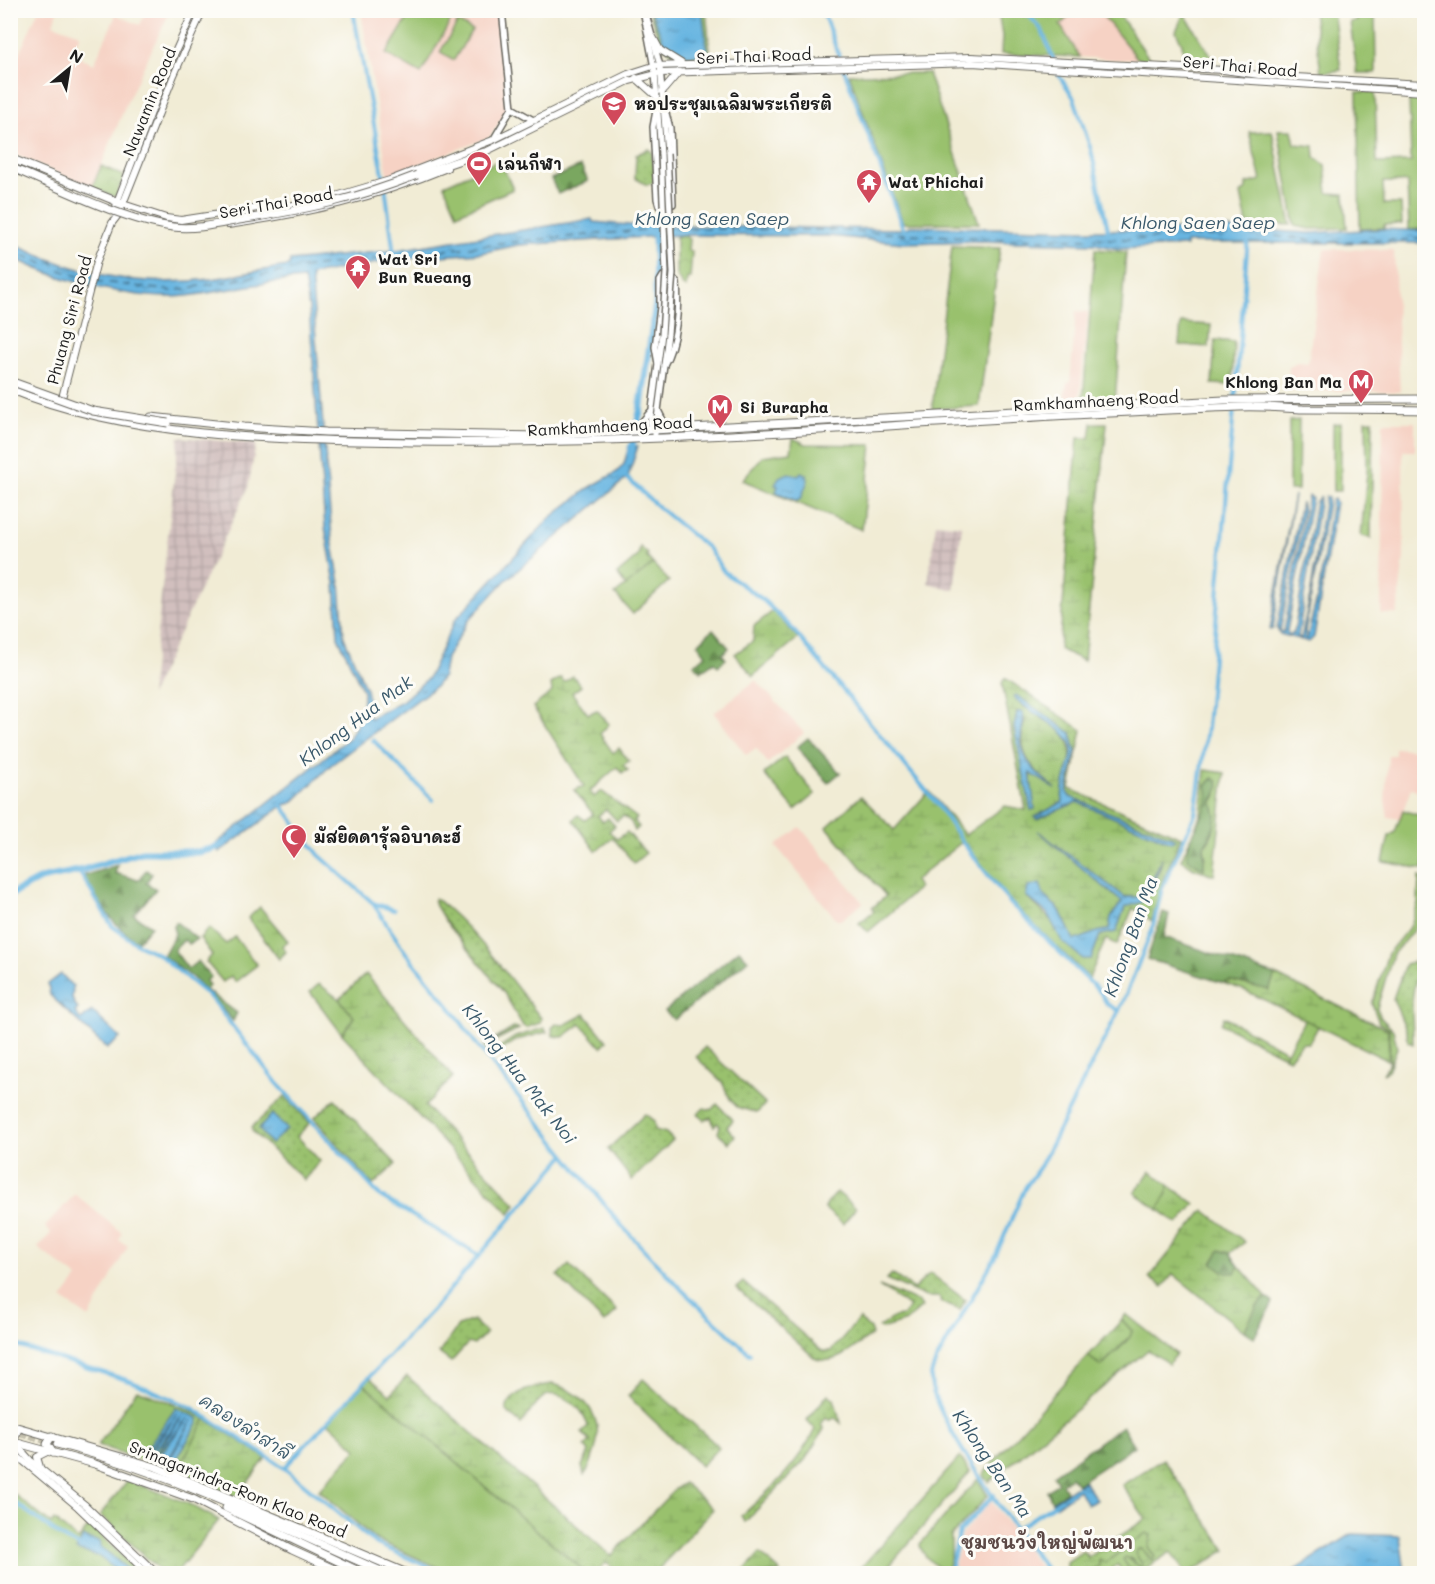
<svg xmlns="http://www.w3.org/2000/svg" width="1435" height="1584" viewBox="0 0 1435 1584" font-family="Mali,'Playpen Sans Thai',sans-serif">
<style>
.built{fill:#f6d2c4}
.industrial{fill:url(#industrial-grid)}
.grass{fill:#99c16d;stroke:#5a6e44;stroke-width:1.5;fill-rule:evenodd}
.forest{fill:url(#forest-firs);stroke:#4b623e;stroke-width:1.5}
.wetland{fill:url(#wetland-marsh);stroke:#5a6e44;stroke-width:1.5;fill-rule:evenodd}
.park{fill:url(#park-crowns);stroke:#5a6e44;stroke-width:1.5}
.garden{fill:url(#garden-dots);stroke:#5a6e44;stroke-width:1.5}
.water{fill:url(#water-ripples);stroke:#42687e;stroke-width:1.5}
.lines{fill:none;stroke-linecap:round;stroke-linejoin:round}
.canal{stroke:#67b5e1;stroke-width:4}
.river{stroke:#67b5e1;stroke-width:7}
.ferry{stroke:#3a596b;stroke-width:1.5;stroke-dasharray:8 6;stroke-linecap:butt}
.primary-tunnel{stroke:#c6c2b0;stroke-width:7;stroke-dasharray:7 3.5;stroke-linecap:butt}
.tertiary-casing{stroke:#67655d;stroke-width:8}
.secondary-casing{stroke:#67655d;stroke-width:8}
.primary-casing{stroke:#67655d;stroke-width:9}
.tertiary{stroke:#fff;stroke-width:5}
.secondary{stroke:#fff;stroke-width:6}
.primary{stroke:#fff;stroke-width:7}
.tertiary-bridge-casing{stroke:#67655d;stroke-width:8;stroke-linecap:butt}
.primary-bridge-casing{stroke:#67655d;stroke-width:9;stroke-linecap:butt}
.tertiary-bridge{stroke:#fff;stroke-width:5}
.primary-bridge{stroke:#fff;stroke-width:7}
.labels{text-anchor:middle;stroke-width:6;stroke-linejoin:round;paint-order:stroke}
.street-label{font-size:16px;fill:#1c1c1c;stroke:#fdfcf7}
.poi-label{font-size:16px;font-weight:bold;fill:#1c1c1c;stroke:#fdfcf7;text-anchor:start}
.water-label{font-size:18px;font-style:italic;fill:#3a596b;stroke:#fdfcf7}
.neighbourhood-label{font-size:18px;font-weight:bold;fill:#5c4946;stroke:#fdfcf7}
</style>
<defs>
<pattern id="industrial-grid" width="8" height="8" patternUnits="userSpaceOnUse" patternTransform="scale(1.5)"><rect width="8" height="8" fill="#d1bfbe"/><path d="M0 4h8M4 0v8" fill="none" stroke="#b3a4a3"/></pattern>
<pattern id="forest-firs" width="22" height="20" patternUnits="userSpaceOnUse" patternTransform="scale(1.5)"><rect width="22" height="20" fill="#7aa760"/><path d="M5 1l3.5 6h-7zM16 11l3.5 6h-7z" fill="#63874e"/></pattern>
<pattern id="wetland-marsh" width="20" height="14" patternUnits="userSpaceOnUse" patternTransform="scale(1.5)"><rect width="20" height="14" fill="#99c16d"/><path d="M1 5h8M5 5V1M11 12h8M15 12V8" fill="none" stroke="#83a55e"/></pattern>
<pattern id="park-crowns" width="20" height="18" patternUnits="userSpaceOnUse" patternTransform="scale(1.5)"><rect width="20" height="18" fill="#99c16d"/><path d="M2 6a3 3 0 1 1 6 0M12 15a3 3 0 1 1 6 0" fill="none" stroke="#83a55e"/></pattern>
<pattern id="garden-dots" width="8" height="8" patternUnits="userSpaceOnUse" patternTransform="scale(1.5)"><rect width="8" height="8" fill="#99c16d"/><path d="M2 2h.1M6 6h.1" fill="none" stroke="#83a55e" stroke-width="1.8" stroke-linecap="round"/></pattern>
<pattern id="water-ripples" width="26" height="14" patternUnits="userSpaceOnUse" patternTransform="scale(1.5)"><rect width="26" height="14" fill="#67b5e1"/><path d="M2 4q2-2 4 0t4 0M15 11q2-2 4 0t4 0" fill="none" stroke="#5492b6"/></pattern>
</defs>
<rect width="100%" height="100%" fill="#fdfcf7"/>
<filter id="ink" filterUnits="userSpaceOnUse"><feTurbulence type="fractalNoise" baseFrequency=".0167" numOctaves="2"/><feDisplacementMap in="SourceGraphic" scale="12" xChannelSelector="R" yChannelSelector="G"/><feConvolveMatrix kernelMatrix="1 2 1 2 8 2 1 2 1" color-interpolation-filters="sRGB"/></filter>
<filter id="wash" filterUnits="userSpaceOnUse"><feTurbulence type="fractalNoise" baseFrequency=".008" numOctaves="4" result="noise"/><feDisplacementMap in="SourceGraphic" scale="24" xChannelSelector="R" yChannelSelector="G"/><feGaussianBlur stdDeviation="1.35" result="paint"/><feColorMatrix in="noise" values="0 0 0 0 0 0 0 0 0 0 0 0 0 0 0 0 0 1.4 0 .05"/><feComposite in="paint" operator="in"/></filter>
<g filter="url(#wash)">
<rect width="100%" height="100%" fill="#f1ecd5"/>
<g class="built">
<path d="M38 11H58L53 24 80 34 72 54 94 64 116 15 140 25 146 11H170L127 102 92 188 11 153V73Z"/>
<path d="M361 11H497L509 106 490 137 388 176Z"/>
<path d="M1075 11H1099L1138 59 1120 60 1080 57 1060 25Z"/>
<path d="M1324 249 1394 250 1400 392 1288 390 1289 367 1297 362 1308 363Z"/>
<path d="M1076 311 1088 312 1079 404 1068 403V398L1064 397 1067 383H1070Z"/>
<path d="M1383 422H1415V451H1403L1404 557 1397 614H1381Z"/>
<path d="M756 680 804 733 768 763 756 748 746 755 714 713Z"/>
<path d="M1424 729V793L1411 788 1400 819 1388 817 1385 800 1388 755H1395V748L1422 750Z"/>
<path d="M800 827 863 903 841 920H837L776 846Z"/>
<path d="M75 1194 122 1233 119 1240 128 1246 89 1318 62 1299 78 1278 38 1248 51 1233 45 1227Z"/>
<path d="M991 1501 1044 1573 952 1574 963 1533Z"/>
</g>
<g class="industrial">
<path d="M179 437 256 444 248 488 150 696Z"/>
<path d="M936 523 962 526 954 590 928 583Z"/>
</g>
<g class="grass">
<path d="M1008 10 1019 11 1024 16 1032 11H1075L1060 25 1080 57 1001 54 1002 36 999 18Z"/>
<path d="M412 11H456L421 74 386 54Z"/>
<path d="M1099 11H1117L1151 61 1138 59Z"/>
<path d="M1313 11H1333L1341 70 1321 73Z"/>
<path d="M1356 11H1375L1376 73H1357L1350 22 1357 21Z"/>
<path d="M1184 13 1210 54V64H1185L1182 44 1176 31Z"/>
<path d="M458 22 472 30 454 60 440 52Z"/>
<path d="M928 73 979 223H903L849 74Z"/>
<path d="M1357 92H1375L1377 163 1411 162 1409 96H1424V229L1409 230 1407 182H1383L1384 204H1401L1402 224 1384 225V228L1360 229Z"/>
<path d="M1278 130H1292L1295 144 1314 146 1315 157 1325 165 1328 193 1344 194 1347 228 1310 229 1295 226Z"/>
<path d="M1272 131 1291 225 1247 224 1241 194 1246 189V184L1261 180 1249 132Z"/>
<path d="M500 160 513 189 457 214 444 185Z"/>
<path d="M952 246 1000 248 979 406 932 409Z"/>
<path d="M1095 249 1126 252 1115 402 1083 400Z"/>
<path d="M1181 323 1211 325 1209 347 1179 345Z"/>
<path d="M1215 340 1234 342 1232 385 1212 384Z"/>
<path d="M1299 420 1298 490H1289V421Z"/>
<path d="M1341 423V491H1333V424Z"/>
<path d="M793 438 806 444 872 445 862 530 742 480 763 456 791 452Z"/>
<path d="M653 564 669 581 633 614 615 594Z"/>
<path d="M785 757 815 794 795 810 764 774Z"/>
<path d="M1205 770 1225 773 1214 875 1194 868 1181 860 1201 814ZM1208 794 1217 795 1213 802C1216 817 1216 835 1204 846L1206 859 1195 834 1204 817Z"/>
<path d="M1403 810 1424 817V869L1383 862 1389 836 1395 832Z"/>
<path d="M1419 876 1422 878 1424 899 1418 925 1393 954 1377 1008 1381 1018 1393 1030 1397 1048 1388 1071 1383 1074 1390 1062 1389 1029 1379 1023 1372 1004 1388 953 1411 925 1418 903Z"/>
<path d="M209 928 226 944 235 937 257 965 235 982 231 976 223 982 206 962 212 955 200 938Z"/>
<path d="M319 984 339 999 354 1017 342 1034 310 992Z"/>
<path d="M1305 1019 1319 1025 1309 1043H1302L1289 1059 1284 1057Z"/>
<path d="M1150 1171 1170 1186 1159 1210 1135 1193Z"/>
<path d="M1126 1314 1176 1354 1169 1364 1148 1350 989 1482 983 1475 993 1462 1088 1356 1101 1366 1125 1343 1132 1331 1122 1320Z"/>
<path d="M364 1384 587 1573H450L375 1539 319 1490 357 1449 328 1422Z"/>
<path d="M137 1390 188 1409 206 1419 176 1472 98 1445Z"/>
<path d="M960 1457 970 1472 883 1573H856Z"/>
<path d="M978 1479 988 1496 951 1536V1556L946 1572C937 1568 920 1554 920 1544Z"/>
<path d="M10 1491 51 1524 54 1520 78 1540 90 1525 140 1573H11Z"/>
<path d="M1146 1533 1151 1535 1155 1557 1152 1560 1142 1549 1135 1553 1144 1565 1140 1567 1130 1558 1129 1573H1123L1118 1565 1112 1568 1114 1573H1086L1085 1569 1099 1559 1105 1562 1110 1559Z"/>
</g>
<g class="forest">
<path d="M581 166 588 181 558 194 551 179Z"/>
<path d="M713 629 729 648 722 654 726 659 718 666 714 662 701 671 694 664 706 655 698 644Z"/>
<path d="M808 738 840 773 828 783 797 747Z"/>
<path d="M1213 778 1218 781 1219 788 1213 802 1216 816 1213 832 1204 846V869L1188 859C1183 835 1215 812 1206 786Z"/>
<path d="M118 865 115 873 138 880 146 870 152 874 146 883 156 889 134 915 151 926 137 942C110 923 100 904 83 876Z"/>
<path d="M1163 912 1169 914 1164 937 1275 975 1269 990 1231 981 1223 983 1147 959Z"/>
<path d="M176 922 197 939 189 944 184 940 174 950 188 969 198 961 211 977 206 981 209 985 206 990 237 1013 233 1021 193 978 163 956 175 934 173 927Z"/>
<path d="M739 950 748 960 674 1020 665 1011Z"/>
<path d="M1220 1250 1230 1253 1239 1266 1235 1273H1226L1212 1263Z"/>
<path d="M1266 1297 1273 1303 1254 1338 1244 1331 1257 1306Z"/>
<path d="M1122 1426 1134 1446 1077 1484 1071 1477 1062 1484 1066 1491 1052 1502 1047 1491 1058 1483 1053 1475Z"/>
</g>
<g class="wetland">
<path d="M1092 423H1107L1084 661 1059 649 1078 438H1090Z"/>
<path d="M640 547 648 554 646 556 653 564 626 586 617 574 638 556Z"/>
<path d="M773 611 798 638 753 676 735 654 753 641 754 626Z"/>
<path d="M573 676 581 686 572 693 588 714 597 710 609 724 600 734 613 753 619 748 629 761 623 765 628 770 622 773 617 767 590 791 594 797 601 791 637 818 634 821 639 827 635 831 631 822 623 816 617 821 606 809 598 816 603 822 608 818 615 826 609 831 617 839 627 832 646 853 634 863 613 838 596 851 573 820 578 815 585 820 593 814 574 790 584 786 533 707 552 692 551 684 561 678 564 682Z"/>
<path d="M1005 678 1082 730 1070 789 1181 837 1162 883 1152 921 1133 908 1117 945 1106 939 1089 978 1012 903 963 841 914 881 919 888 868 932 859 923 874 911 872 908 886 896 827 827 861 796 894 830 929 791 965 835 1005 806 1026 810 1002 683ZM1020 704 1071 733 1076 752 1067 792 1070 797 1175 839 1171 842 1077 802 1037 819 1035 817 1063 802C1061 790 1065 778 1069 766 1079 729 1046 723 1020 704ZM1017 712 1025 719C1017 754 1029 767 1056 789L1031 772V810ZM1052 842 1120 896 1140 897 1149 887 1162 859C1160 880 1144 900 1125 907L1116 931 1100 935 1091 959 1026 896H1044L1059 909 1074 940C1087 938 1095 930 1109 930L1111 917 1122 902Z"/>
<path d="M260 907 288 941 282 946 286 952 279 959 248 918Z"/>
<path d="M366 974 453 1077 425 1106 516 1204 510 1214 342 1034 354 1017 339 999Z"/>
<path d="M1275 975 1388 1030 1389 1061 1244 990 1223 983 1231 981 1269 990Z"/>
<path d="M335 1099 396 1164 373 1185 314 1118Z"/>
<path d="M1170 1186 1195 1204 1178 1224 1159 1210Z"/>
<path d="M1204 1210 1245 1242 1230 1253 1220 1250 1212 1263 1226 1273H1235L1239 1266 1266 1297 1257 1306 1244 1331 1173 1274 1163 1287 1149 1278Z"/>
<path d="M1122 1320 1132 1331 1130 1337 1101 1366 1088 1356Z"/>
<path d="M407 1376 611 1556 676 1488 684 1483 713 1509 655 1573H619L606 1563 594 1573H587L364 1384 370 1378 390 1395Z"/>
<path d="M643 1379 719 1447 701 1466 628 1396Z"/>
<path d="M206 1419 266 1458 237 1497 176 1472Z"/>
<path d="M1163 1459 1226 1550 1190 1573H1185L1171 1552 1138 1573H1129L1130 1570 1123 1559 1126 1557 1140 1567 1143 1565 1135 1553 1138 1549H1142L1152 1560 1155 1557 1148 1547 1151 1535 1146 1533 1111 1559 1105 1563 1099 1560V1566L1092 1570 1086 1569V1573H1067V1562L1083 1551 1088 1557 1146 1519 1122 1485Z"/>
<path d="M128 1480 185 1502 219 1520 176 1573H163L100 1515Z"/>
<path d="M760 1553 779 1570 780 1573H742Z"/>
</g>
<g class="park">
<path d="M649 11H706L711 59 686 60 661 46Z"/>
<path d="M101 166 124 176 116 197 92 188Z"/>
<path d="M685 236 689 239 688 251H692L690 278H687L686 287 683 286 676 275V237Z"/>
</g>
<g class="garden">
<path d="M648 149 652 152 655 178 653 183 647 185 635 178 636 155Z"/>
<path d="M1366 420H1373L1371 538 1361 536 1367 472Z"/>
<path d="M435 898C477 931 508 977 541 1018L540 1023 526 1028 523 1026 504 993 445 921 433 901Z"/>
<path d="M1413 962 1421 967C1408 993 1413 1015 1413 1044L1408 1042 1407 1032 1393 999 1405 964Z"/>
<path d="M585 1014 607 1041 601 1047 581 1024 563 1037 553 1036 552 1028 556 1024 564 1025Z"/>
<path d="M1224 1017 1286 1051 1284 1056 1221 1024Z"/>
<path d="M515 1027 519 1029 490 1043 494 1051 515 1037 544 1028 547 1032 517 1040 489 1058 485 1045Z"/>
<path d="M705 1047 765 1104 757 1113 737 1107 730 1099 722 1082 696 1057Z"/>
<path d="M285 1096 310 1123 297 1136 320 1161 304 1180 252 1131V1127Z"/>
<path d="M717 1104 733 1120 727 1127 735 1136 729 1143 718 1133 720 1126 717 1123 714 1126 711 1117 704 1120 698 1114 704 1108 711 1110Z"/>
<path d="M645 1114 654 1121 655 1130 666 1133 673 1140 632 1180 608 1149Z"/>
<path d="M837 1192 856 1208 843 1224 824 1208Z"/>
<path d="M569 1265 617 1311 604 1323 558 1276Z"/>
<path d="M930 1273 965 1300 960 1310 942 1303 939 1297H926L887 1279 892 1274 914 1289Z"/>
<path d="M743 1282 822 1351H831L859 1319 870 1329 872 1335C855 1346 837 1366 816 1359L736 1288Z"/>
<path d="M879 1286 918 1302 922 1307 906 1321 881 1329 879 1327 894 1317 903 1316 909 1307Z"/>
<path d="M473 1320 486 1333 474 1345 468 1343 451 1362 439 1353 458 1326Z"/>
<path d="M553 1384C585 1393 606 1418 594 1453 591 1461 590 1470 584 1475L582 1466 589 1452 585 1446 590 1441 582 1433 588 1426C585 1415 581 1410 572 1403 544 1382 538 1404 521 1424L506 1411C509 1391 536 1386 553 1384Z"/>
<path d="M828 1394 834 1399 841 1423 834 1417 830 1420 826 1417 821 1425 824 1429 805 1460 745 1522 741 1516C769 1491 799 1464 815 1429L807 1420Z"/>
</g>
<g class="water">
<path d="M651 11H702L708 53 689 56 665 45Z"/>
<path d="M592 219 593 222 630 225 901 229 911 226 1091 230 1241 229 1310 233 1383 229 1424 231V243H1186V246L1118 249 1095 244 979 241 904 243 828 236 680 235 518 245 481 253 399 259 311 275 332 539 340 583 344 637 366 689 369 703 367 714 370 718 402 701 428 678 455 620 550 518 589 488 617 472 624 464 629 446H638L628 477 505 581 468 621 446 658 443 676 436 686 331 765 292 803 284 805 219 852 217 843 349 738 362 715 363 691 338 637 335 583 325 527 309 308 304 279C265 281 225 292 186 296 139 302 50 279 11 256V243C78 274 137 288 211 279 237 276 263 269 289 266L290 261 396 250Z"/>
<path d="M801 472 807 475 808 480 801 499 797 501 776 492 778 486 775 485 779 477 789 473 798 476Z"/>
<path d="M1294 495 1273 629 1270 630Z"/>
<path d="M1308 496 1312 498 1287 631 1289 635 1294 633 1316 501 1320 497 1298 636 1301 639 1310 596 1325 496 1328 498V502L1305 631V638L1307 639 1319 589 1332 500 1334 499 1336 502 1314 637 1309 642 1280 634 1277 629 1301 502 1303 510 1280 631 1284 632Z"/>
<path d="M1016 695 1071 733 1076 752 1067 792 1070 797 1176 839 1171 842 1077 802 1037 819 1035 817 1063 802C1060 785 1070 769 1072 752 1075 729 1028 715 1014 697Z"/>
<path d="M1017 712H1023C1025 721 1022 726 1021 735 1019 759 1039 776 1056 789L1030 773 1035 809 1031 810 1014 727Z"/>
<path d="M1038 831 1125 897H1140L1149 887 1162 858 1152 888 1142 902 1125 907 1116 932 1100 935 1091 959H1083L1062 941 1047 913 1026 896 1028 887 1040 884 1044 896 1059 909 1074 940C1087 938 1095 930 1109 930L1111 917 1122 902Z"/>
<path d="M61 974 73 986 72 999 78 1009 75 1012 81 1020 92 1011 120 1038 107 1049 50 995 48 984Z"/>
<path d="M272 1114 287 1129 271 1144 259 1129Z"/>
<path d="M176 1408 198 1418V1423L172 1467 167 1465 192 1420 165 1465 157 1462V1459L188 1418 152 1460 183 1415 149 1458 147 1457 178 1413 144 1456 142 1455Z"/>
<path d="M1084 1481 1097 1500 1087 1505 1079 1490 1056 1506 1052 1502Z"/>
<path d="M1352 1534 1400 1536 1405 1573H1290Z"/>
<path d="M83 1537 100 1542V1546L132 1573H120L98 1556 76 1550Z"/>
</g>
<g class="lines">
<g class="canal">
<path d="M353 10 385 185 394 255"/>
<path d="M822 10 904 231"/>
<path d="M1024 10 1042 30 1060 77 1074 98 1091 150 1109 234"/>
<path d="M10 271 18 258"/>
<path d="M1235 401 1248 238"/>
<path d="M624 475 658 507 708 548 724 572 762 599 790 626 938 805 963 843 1011 904 1100 992 1107 1004 1119 1011"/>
<path d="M373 740 433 800"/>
<path d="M281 804 319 855 372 902 406 953 454 1012 474 1041 621 1225 682 1290 750 1354"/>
<path d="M79 871 112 926 137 944 158 954 209 996 277 1083 380 1196 480 1256"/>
<path d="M373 903 394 910"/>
<path d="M10 1340 21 1347 130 1381 191 1407 283 1467 375 1543 444 1574"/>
<path d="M284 1468 436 1306 565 1155"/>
<path d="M10 1499 66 1540 82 1547"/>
<path d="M1016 1529 1056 1503"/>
<path d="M949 1574 960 1531 994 1495"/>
<path d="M1050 1574C1023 1540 930 1416 931 1378 931 1372 934 1366 936 1361L995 1257 1025 1188 1041 1165 1123 1002 1152 930 1162 888 1195 814 1207 728 1234 408"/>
</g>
<g class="river">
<path d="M630 454 640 412 656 303 655 231"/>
<path d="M10 895 40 879 79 871 142 852H198L212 849 224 844"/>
</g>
<g class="ferry">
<path d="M674 229 826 230 1009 239H1137L1257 234 1327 242 1424 239"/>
<path d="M10 250 44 264 53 262 57 269 90 280"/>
<path d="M95 281 172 291 302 268 501 243 643 230 654 225 669 228"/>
</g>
</g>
</g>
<g filter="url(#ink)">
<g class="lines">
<path class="primary-tunnel" d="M10 1431 51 1442"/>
<defs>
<g id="tertiary">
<path d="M502 10 512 108 535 121"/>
<path d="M643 10 655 73 661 154"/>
<path d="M645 10 660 66 667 154"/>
<path d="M657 105 653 127 657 199 659 206 673 204 670 128 664 106"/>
<path d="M493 140 512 108"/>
<path d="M658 364 655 347 660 307V281L663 276 670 275 677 282C679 308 677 342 664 365"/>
<path d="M658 410 665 424 672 429"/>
<path d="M635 430 650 412"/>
<path d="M649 431 662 334"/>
<path d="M655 434 668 334"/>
</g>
<g id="secondary">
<path d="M653 37 660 50 681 63"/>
<path d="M636 78 656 96"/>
<path d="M662 92 679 72"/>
<path d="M481 154 629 81 661 73 972 63 1424 92"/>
<path d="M329 198 390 180 493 140 628 74 653 66 971 57 1224 70 1259 75 1424 84"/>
<path d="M123 204 166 218 181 220 284 204"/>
<path d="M115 213 117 202 168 68 194 10"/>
<path d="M228 225C308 213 372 199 447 168"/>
<path d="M63 404 62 398 97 261 112 223 119 214 174 75 203 10"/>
<path d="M19 1428 12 1446 17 1456 78 1507 148 1574"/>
<path d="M14 1442 30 1460 84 1504 157 1574"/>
<path d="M40 1467 37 1457 47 1452"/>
</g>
<g id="primary">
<path d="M10 158 123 204"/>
<path d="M417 175 484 152"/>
<path d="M272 210 334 197"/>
<path d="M10 389C130 439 283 440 412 442 688 446 963 417 1239 407 1260 406 1282 408 1303 409 1344 409 1384 409 1424 410"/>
<path d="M151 417 244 427 326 432 539 436 1224 400 1424 399"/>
<path d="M10 1425 156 1467 409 1574"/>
<path d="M52 1436 47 1444 53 1453"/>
<path d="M10 1441 95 1464 193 1499 292 1550 345 1574"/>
<path d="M57 1444C173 1473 279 1527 388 1574"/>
<path d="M226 1508 365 1574"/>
</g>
</defs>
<use href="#tertiary" class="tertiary-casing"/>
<use href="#secondary" class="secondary-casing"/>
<use href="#primary" class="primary-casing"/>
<use href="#tertiary" class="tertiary"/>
<use href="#secondary" class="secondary"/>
<use href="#primary" class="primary"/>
<defs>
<g id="tertiary-bridge">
<path d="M661 154 666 272 662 334"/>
<path d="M667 154 673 273 668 334"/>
</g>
<g id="primary-bridge">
<path d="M10 167C58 187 122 220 173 227 197 230 222 223 245 219 309 209 356 199 417 175"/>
<path d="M10 381 93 411 168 423"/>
</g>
</defs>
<use href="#tertiary-bridge" class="tertiary-bridge-casing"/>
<use href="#primary-bridge" class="primary-bridge-casing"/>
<use href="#tertiary-bridge" class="tertiary-bridge"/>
<use href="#primary-bridge" class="primary-bridge"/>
</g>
</g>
<defs>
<symbol id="university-pin" viewBox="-11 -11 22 30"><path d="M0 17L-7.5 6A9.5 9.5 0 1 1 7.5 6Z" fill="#d1495b" stroke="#fdfcf7"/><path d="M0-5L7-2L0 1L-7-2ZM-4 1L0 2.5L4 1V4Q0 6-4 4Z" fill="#fff"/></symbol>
<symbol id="stadium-pin" viewBox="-11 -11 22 30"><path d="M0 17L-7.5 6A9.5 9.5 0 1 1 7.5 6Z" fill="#d1495b" stroke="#fdfcf7"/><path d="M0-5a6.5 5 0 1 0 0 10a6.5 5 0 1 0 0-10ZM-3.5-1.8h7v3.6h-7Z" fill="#fff"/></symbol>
<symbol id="temple-pin" viewBox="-11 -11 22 30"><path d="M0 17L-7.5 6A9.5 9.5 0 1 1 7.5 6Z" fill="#d1495b" stroke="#fdfcf7"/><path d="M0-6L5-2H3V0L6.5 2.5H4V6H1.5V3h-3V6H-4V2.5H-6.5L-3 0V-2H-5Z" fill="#fff"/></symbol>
<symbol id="metro-pin" viewBox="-11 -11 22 30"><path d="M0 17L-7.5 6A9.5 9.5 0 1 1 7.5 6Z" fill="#d1495b" stroke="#fdfcf7"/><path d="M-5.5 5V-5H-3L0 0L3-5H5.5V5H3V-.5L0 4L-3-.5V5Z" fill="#fff"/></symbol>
<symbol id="mosque-pin" viewBox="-11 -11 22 30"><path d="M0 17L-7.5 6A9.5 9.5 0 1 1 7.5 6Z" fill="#d1495b" stroke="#fdfcf7"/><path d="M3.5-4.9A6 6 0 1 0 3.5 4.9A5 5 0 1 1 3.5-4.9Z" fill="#fff"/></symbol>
</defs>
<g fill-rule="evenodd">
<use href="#university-pin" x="599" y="89" width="30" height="40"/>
<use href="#stadium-pin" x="464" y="149" width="30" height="40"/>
<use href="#temple-pin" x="854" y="167" width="30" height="40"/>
<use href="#temple-pin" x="343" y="253" width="30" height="40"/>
<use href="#metro-pin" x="1346" y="367" width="30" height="40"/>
<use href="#metro-pin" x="705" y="392" width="30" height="40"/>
<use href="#mosque-pin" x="279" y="822" width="30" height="40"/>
</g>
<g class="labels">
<g class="street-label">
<text transform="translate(754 56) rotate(-2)" y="6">Seri Thai Road</text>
<text transform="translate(1240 66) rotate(5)" y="6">Seri Thai Road</text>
<text transform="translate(149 102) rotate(-68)" y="6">Nawamin Road</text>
<text transform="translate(276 203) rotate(-10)" y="6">Seri Thai Road</text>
<text transform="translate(69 320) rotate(-75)" y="6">Phuang Siri Road</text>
<text transform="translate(1096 401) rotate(-3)" y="6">Ramkhamhaeng Road</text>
<text transform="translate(610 426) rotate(-3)" y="6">Ramkhamhaeng Road</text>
<text transform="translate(238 1489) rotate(22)" y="6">Srinagarindra-Rom Klao Road</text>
</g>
<g class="poi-label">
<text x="634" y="110">หอประชุมเฉลิมพระเกียรติ</text>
<text x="498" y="170">เล่นกีฬา</text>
<text x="888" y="188">Wat Phichai</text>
<text x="378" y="265">Wat Sri<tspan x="378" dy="18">Bun Rueang</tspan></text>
<text x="1342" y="388" text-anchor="end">Khlong Ban Ma</text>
<text x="740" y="413">Si Burapha</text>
<text x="314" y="843">มัสยิดดารุ้ลอิบาดะฮ์</text>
</g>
<g class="water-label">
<text x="712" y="225">Khlong Saen Saep</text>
<text x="1198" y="229">Khlong Saen Saep</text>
<text transform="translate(356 721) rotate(-37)" y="6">Khlong Hua Mak</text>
<text transform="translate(1131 937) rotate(-70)" y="6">Khlong Ban Ma</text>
<text transform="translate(519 1074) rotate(52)" y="6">Khlong Hua Mak Noi</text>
<text transform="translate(245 1427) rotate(33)" y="6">คลองลำสาลี</text>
<text transform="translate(992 1464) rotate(56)" y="6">Khlong Ban Ma</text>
</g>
<g class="neighbourhood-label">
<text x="1047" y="1549">ชุมชนวังใหญ่พัฒนา</text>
</g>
</g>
<rect width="1435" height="1584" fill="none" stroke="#fdfcf7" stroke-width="36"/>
<g transform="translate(69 69) rotate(30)" stroke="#fdfcf7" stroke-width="4.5" paint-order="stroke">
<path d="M0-4.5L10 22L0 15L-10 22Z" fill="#1c1c1c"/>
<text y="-9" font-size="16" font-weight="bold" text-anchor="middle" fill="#1c1c1c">N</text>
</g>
</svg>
